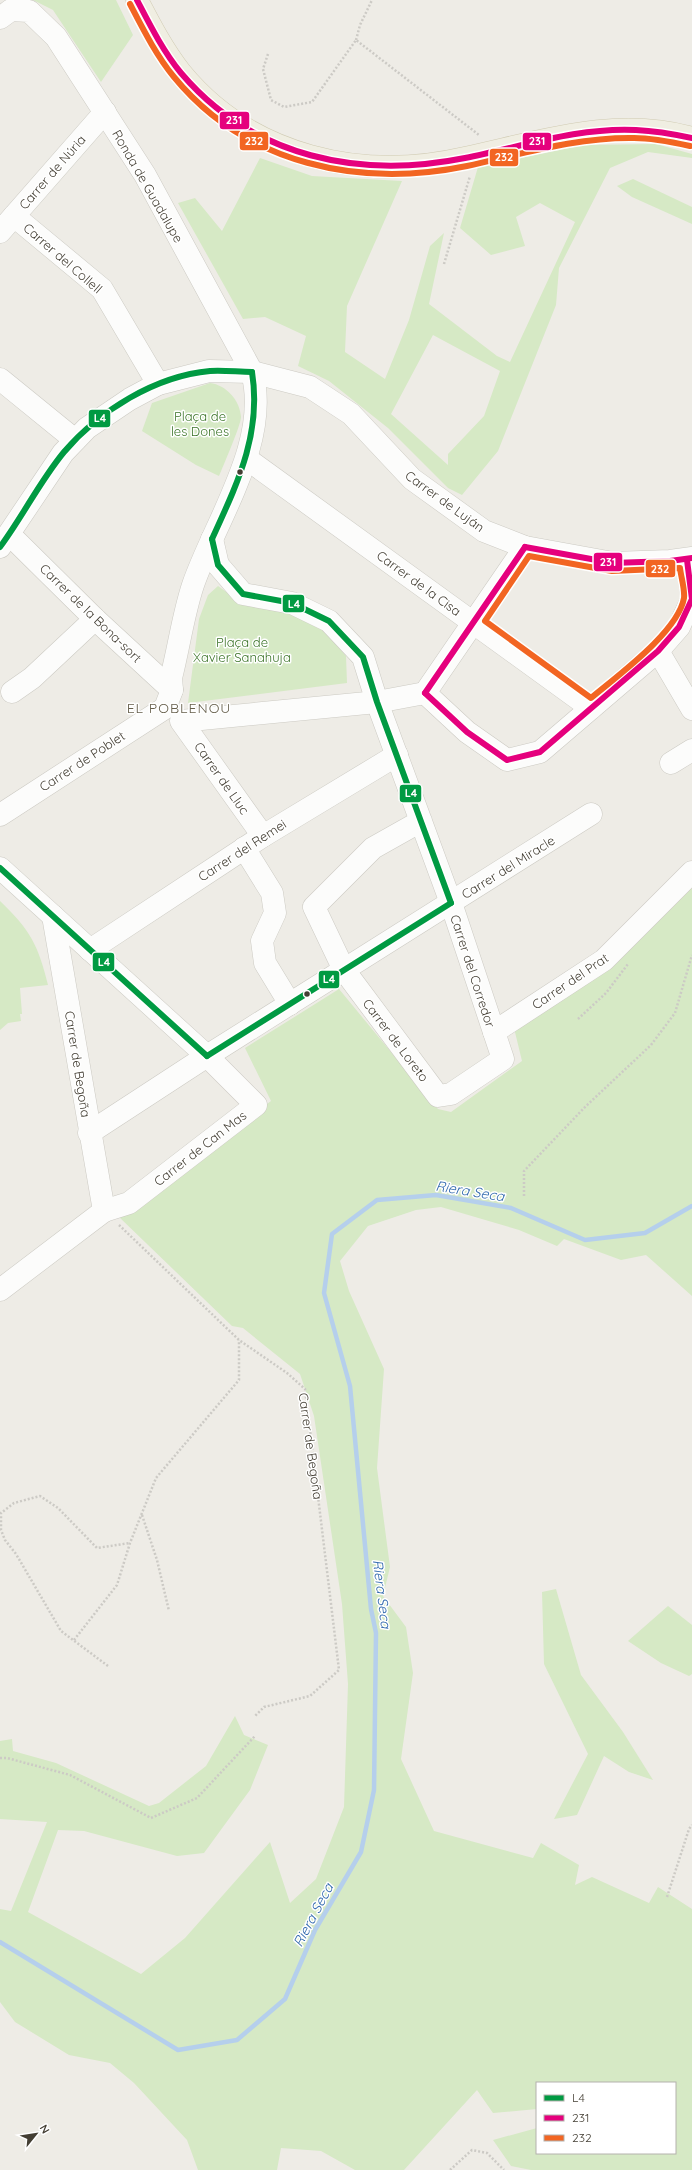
<svg xmlns="http://www.w3.org/2000/svg" width="692" height="2170" viewBox="0 0 692 2170" font-family="Quicksand,sans-serif">
<style>
.green{fill:#d6e9c5;fill-rule:evenodd}
.lines{fill:none;stroke-linecap:round;stroke-linejoin:round}
.stream{stroke:#b5cfec;stroke-width:4.5}
.minor-casing{stroke:#cccac3;stroke-width:23}
.major-casing{stroke:#d0cbb3;stroke-width:23}
.path{stroke:#cccac5;stroke-width:2.5;stroke-dasharray:2 2;stroke-linecap:butt}
.minor{stroke:#fcfcfb;stroke-width:22}
.major{stroke:#f0eee2;stroke-width:22}
.bus-1-casing{stroke:#fff;stroke-width:9}
.bus-2-casing{stroke:#fff;stroke-width:9}
.bus-3-casing{stroke:#fff;stroke-width:9}
.bus-1{stroke:#009a42;stroke-width:6}
.bus-2{stroke:#e5007d;stroke-width:6}
.bus-3{stroke:#f26522;stroke-width:6}
.bus-dot{fill:#433e33;stroke:#fff;stroke-width:1.5}
.labels{text-anchor:middle;stroke-width:3;stroke-linejoin:round;paint-order:stroke}
.street-label{font-size:13px;fill:#433e33;stroke:#fff}
.park-label{font-size:13px;fill:#3a7327;stroke:#fff}
.neighbourhood-label{font-size:14px;letter-spacing:1px;fill:#655e4a;stroke:#fff}
.water-label{font-size:14px;font-style:italic;fill:#2e67ad;stroke:#fff}
.line-badge{stroke:#fff;stroke-width:1.5}
.badge-label{font-size:11px;text-anchor:middle;font-weight:bold;fill:#fff}
</style>
<rect width="100%" height="100%" fill="#eeece6"/>
<g class="green">
<path d="M33 0H116L133 35 101 82 53 10Z"/>
<path d="M656 144 692 154V158L648 152 610 168 559 268 556 305 498 451 462 495 448 488 388 428 329 381 298 366 306 336 265 317 243 319 178 203 195 198 222 231 260 158 312 176 402 181 347 306 345 352 385 379 409 320 430 246 444 233 429 304 497 356 510 362 575 222 540 203 516 217 525 246 491 255 460 228 478 167 584 145ZM433 335 500 371 484 416 448 454V465L391 414Z"/>
<path d="M633 179 692 207V224L632 197 617 186Z"/>
<path d="M210 383C226 385 240 400 241 417 241 425 223 466 219 476L196 465 142 431 152 403Z"/>
<path d="M218 586 242 603 288 611 326 632 346 656 347 683 188 703 199 619 208 595Z"/>
<path d="M692 884V1296L646 1255 621 1260 564 1239 557 1246 519 1230 441 1207 416 1210 368 1226 340 1261 349 1291 384 1369 377 1468 390 1567 383 1596 406 1627 413 1673 401 1759 434 1831 533 1858 541 1843 579 1865 575 1885 592 1877 649 1903 658 1887 692 1909V2170H531L511 2166 493 2140 537 2128V2153H675V2083H537V2109L493 2113 477 2090 404 2170H355L321 2151 281 2148 277 2170H198L187 2140 134 2083 110 2063 69 2055 15 2022 0 2002V1909L11 1911 47 1822 0 1819V1741L12 1739 13 1751 56 1763 149 1806 159 1803 206 1766 235 1716 244 1735 268 1745 250 1790 204 1853 177 1856 84 1831 58 1830 28 1912 141 1974 185 1938 270 1842 290 1903 316 1879 344 1807 348 1684 342 1604 314 1416 300 1374 243 1328 232 1326 118 1216 271 1101 245 1048 339 989 438 1109 451 1112 522 1061 514 1028Z"/>
<path d="M0 901C30 930 38 944 48 985L20 988 22 1014H20L21 1021 8 1023 0 1030Z"/>
<path d="M556 1589 581 1675 623 1732 653 1780 629 1772 604 1756 577 1815 554 1819 588 1754 544 1664 542 1592Z"/>
<path d="M668 1606 692 1625V1674L689 1676 661 1663 628 1641Z"/>
</g>
<g class="lines">
<path class="stream" d="M0 1942 178 2050 237 2040 285 1999 315 1930 361 1852 374 1790 376 1633 371 1609 350 1386 324 1293 332 1234 377 1200 436 1195 511 1208 585 1240 645 1233 692 1206"/>
<defs>
<g id="minor">
<path d="M0 18 11 10 29 11 56 37 145 175 252 372C271 442 215 521 193 585 183 615 179 647 171 678L172 690 165 708 0 815"/>
<path d="M14 216 102 289 158 384"/>
<path d="M0 232 105 112"/>
<path d="M0 379 75 440"/>
<path d="M247 459 591 708"/>
<path d="M10 535 95 619 172 690"/>
<path d="M212 539 218 565 243 594 292 603 329 621 363 657 377 702 451 903 503 1059 451 1094 438 1096 344 970 314 907 373 848 421 821"/>
<path d="M0 547 63 453 87 428 130 399 158 384 209 371 252 372 310 387 351 414 412 479 484 531 525 547 613 563 670 561 692 558"/>
<path d="M658 651 692 709"/>
<path d="M12 692 32 678 95 619"/>
<path d="M425 693 467 732 507 760 540 752 658 651 679 627 692 599 687 560"/>
<path d="M425 693 525 547"/>
<path d="M671 763 692 750"/>
<path d="M263 836 181 721 377 702 425 693"/>
<path d="M244 848 272 893 275 913 262 941 265 963 290 1004"/>
<path d="M0 868 207 1056 256 1105 129 1203 104 1211"/>
<path d="M90 950 263 836 397 755"/>
<path d="M494 1032 604 960 692 872"/>
<path d="M89 1133 207 1056 591 814"/>
<path d="M0 1290 104 1211 53 916"/>
</g>
<path id="major" d="M137 0C150 25 163 50 181 73 250 157 362 182 465 158 540 142 615 116 692 138"/>
</defs>
<use href="#minor" class="minor-casing"/>
<use href="#major" class="major-casing"/>
<g class="path">
<path d="M356 40 360 25 372 0"/>
<path d="M268 54 263 69 271 100 284 107 312 102 356 40 479 135"/>
<path d="M444 264 470 176"/>
<path d="M578 1019 606 993 628 964"/>
<path d="M524 1196V1171L585 1107 651 1045 675 1013 692 955"/>
<path d="M119 1225 239 1340 287 1373 305 1389 339 1670 310 1696 264 1707 254 1717"/>
<path d="M142 1515 157 1560 169 1611"/>
<path d="M74 1640 117 1585 130 1543 156 1478 239 1380V1340"/>
<path d="M108 1666 61 1631 16 1554 5 1540 1 1530V1513L14 1503 40 1496 58 1508 97 1548 130 1543"/>
<path d="M0 1758H7L70 1775 151 1818 197 1798 255 1736"/>
<path d="M667 1897 689 1829 692 1825"/>
<path d="M450 2170 472 2150 487 2153 504 2170"/>
</g>
<use href="#minor" class="minor"/>
<use href="#major" class="major"/>
<defs>
<g id="bus-1">
<path d="M212 539 218 565 243 594 292 603 329 621 363 657 377 702 451 903"/>
<path d="M212 539C237 484 262 434 252 372"/>
<path d="M0 547C23 516 40 481 64 452 99 411 155 376 210 371 224 370 238 372 252 372"/>
<path d="M0 868 207 1056"/>
<path d="M207 1056 451 903"/>
</g>
<g id="bus-2">
<path d="M137 0C150 25 163 51 181 73 253 158 360 179 465 158 521 147 578 127 636 130 655 131 673 134 692 138"/>
<path d="M525 547 613 563 670 561 692 558"/>
<path d="M425 693 467 732 507 760 540 752 658 651 679 627 692 599 687 560"/>
<path d="M425 693 525 547"/>
</g>
<g id="bus-3">
<path d="M130 4C143 29 156 55 174 77 246 165 360 188 467 166 522 154 577 137 634 138 653 138 672 142 690 146"/>
<path d="M529 556 612 571 680 568C681 577 685 589 684 598 678 632 617 676 591 698L485 621Z"/>
</g>
</defs>
<use href="#bus-1" class="bus-1-casing"/>
<use href="#bus-2" class="bus-2-casing"/>
<use href="#bus-3" class="bus-3-casing"/>
<use href="#bus-1" class="bus-1"/>
<use href="#bus-2" class="bus-2"/>
<use href="#bus-3" class="bus-3"/>
</g>
<g class="bus-dot">
<circle cx="240" cy="472" r="3.5"/>
<circle cx="307" cy="994" r="3.5"/>
</g>
<g class="labels">
<g class="street-label">
<text transform="translate(52 172) rotate(-49)" y="5">Carrer de Núria</text>
<text transform="translate(148 186) rotate(60)" y="5">Ronda de Guadalupe</text>
<text transform="translate(63 258) rotate(41)" y="5">Carrer del Collell</text>
<text transform="translate(445 501) rotate(36)" y="5">Carrer de Luján</text>
<text transform="translate(419 583) rotate(36)" y="5">Carrer de la Cisa</text>
<text transform="translate(91 613) rotate(44)" y="5">Carrer de la Bona-sort</text>
<text transform="translate(82 761) rotate(-33)" y="5">Carrer de Poblet</text>
<text transform="translate(222 778) rotate(55)" y="5">Carrer de Lluc</text>
<text transform="translate(242 850) rotate(-33)" y="5">Carrer del Remei</text>
<text transform="translate(508 867) rotate(-32)" y="5">Carrer del Miracle</text>
<text transform="translate(473 971) rotate(72)" y="5">Carrer del Corredor</text>
<text transform="translate(570 981) rotate(-34)" y="5">Carrer del Prat</text>
<text transform="translate(396 1040) rotate(53)" y="5">Carrer de Loreto</text>
<text transform="translate(78 1064) rotate(81)" y="5">Carrer de Begoña</text>
<text transform="translate(200 1148) rotate(-38)" y="5">Carrer de Can Mas</text>
<text transform="translate(311 1446) rotate(82)" y="5">Carrer de Begoña</text>
</g>
<g class="park-label">
<text x="200" y="421">Plaça de<tspan x="200" dy="15">les Dones</tspan></text>
<text x="242" y="647">Plaça de<tspan x="242" dy="15">Xavier Sanahuja</tspan></text>
</g>
<g class="neighbourhood-label">
<text x="179" y="713">EL POBLENOU</text>
</g>
<g class="water-label">
<text transform="translate(470 1191) rotate(9)" y="5">Riera Seca</text>
<text transform="translate(382 1594) rotate(83)" y="5">Riera Seca</text>
<text transform="translate(313 1915) rotate(-62)" y="5">Riera Seca</text>
</g>
</g>
<g class="line-badge">
<rect x="219" y="111" width="31" height="19" rx="4" fill="#e5007d"/>
<rect x="239" y="131" width="30" height="20" rx="4" fill="#f26522"/>
<rect x="522" y="132" width="30" height="19" rx="4" fill="#e5007d"/>
<rect x="489" y="148" width="30" height="19" rx="4" fill="#f26522"/>
<rect x="88" y="409" width="23" height="19" rx="4" fill="#009a42"/>
<rect x="593" y="552" width="30" height="20" rx="4" fill="#e5007d"/>
<rect x="645" y="559" width="31" height="19" rx="4" fill="#f26522"/>
<rect x="282" y="594" width="23" height="19" rx="4" fill="#009a42"/>
<rect x="399" y="784" width="23" height="19" rx="4" fill="#009a42"/>
<rect x="92" y="952" width="23" height="20" rx="4" fill="#009a42"/>
<rect x="318" y="970" width="22" height="19" rx="4" fill="#009a42"/>
</g>
<g class="badge-label">
<text x="234" y="124">231</text>
<text x="254" y="145">232</text>
<text x="537" y="145">231</text>
<text x="504" y="161">232</text>
<text x="100" y="422">L4</text>
<text x="608" y="566">231</text>
<text x="660" y="573">232</text>
<text x="294" y="608">L4</text>
<text x="411" y="797">L4</text>
<text x="104" y="966">L4</text>
<text x="329" y="983">L4</text>
</g>
<rect x="536" y="2082" width="140" height="72" fill="#ffffff" stroke="#b4b2ad"/>
<rect x="544" y="2095" width="20" height="6" fill="#009a42" stroke="#b4b2ad"/>
<text x="572" y="2102" font-size="12" fill="#433e33">L4</text>
<rect x="544" y="2115" width="20" height="6" fill="#e5007d" stroke="#b4b2ad"/>
<text x="572" y="2122" font-size="12" fill="#433e33">231</text>
<rect x="544" y="2135" width="20" height="6" fill="#f26522" stroke="#b4b2ad"/>
<text x="572" y="2142" font-size="12" fill="#433e33">232</text>
<g transform="translate(36 2134) rotate(60)" stroke="#ffffff" stroke-width="3" paint-order="stroke">
<path d="M0-3L7 15L0 10L-7 15Z" fill="#433e33"/>
<text y="-6" font-size="11" font-weight="bold" text-anchor="middle" fill="#433e33">N</text>
</g>
</svg>
